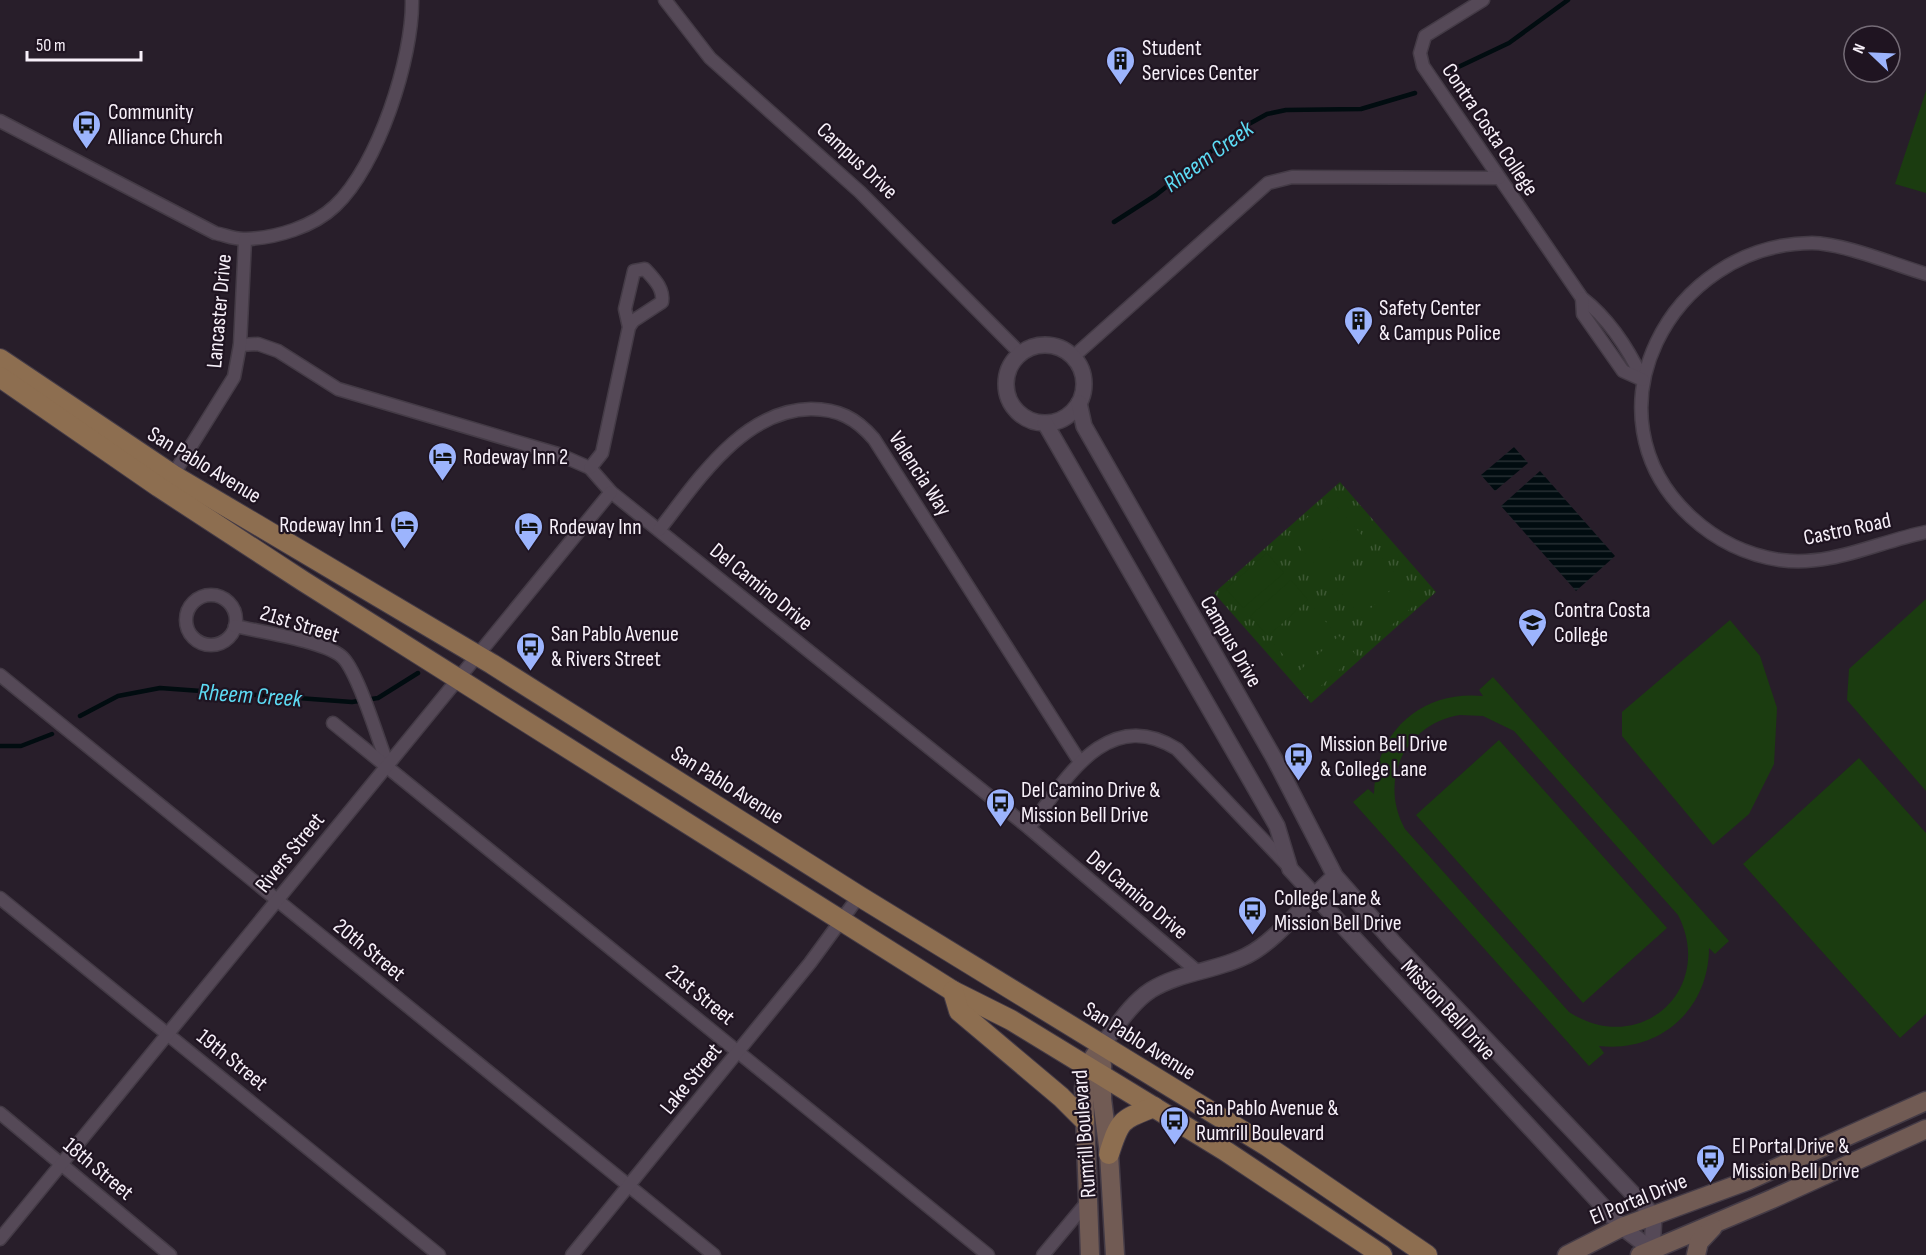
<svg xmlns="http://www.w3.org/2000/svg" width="1926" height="1255" viewBox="0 0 1926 1255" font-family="'Sofia Sans Condensed',sans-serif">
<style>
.grass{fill:url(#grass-tufts)}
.pitch{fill:#1b3c10;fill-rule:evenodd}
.water{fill:url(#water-rules)}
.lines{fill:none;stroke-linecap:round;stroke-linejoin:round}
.stream{stroke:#010c10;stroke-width:4.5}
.minor-casing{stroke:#443b46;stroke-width:15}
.tertiary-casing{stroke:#443b46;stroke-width:18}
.secondary-casing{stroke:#443b46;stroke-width:21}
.primary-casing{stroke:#443b46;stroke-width:22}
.minor{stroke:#554957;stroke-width:12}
.tertiary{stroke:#554957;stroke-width:15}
.secondary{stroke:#715b54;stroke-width:18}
.primary{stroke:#8d6e50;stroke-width:20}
.labels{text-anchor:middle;stroke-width:4.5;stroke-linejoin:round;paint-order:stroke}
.poi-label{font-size:22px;fill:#f7f0f9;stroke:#1f1421;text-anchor:start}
.street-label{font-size:22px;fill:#f7f0f9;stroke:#1f1421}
.water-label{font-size:24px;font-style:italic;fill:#5ddbf4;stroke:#1f1421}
</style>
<defs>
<pattern id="grass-tufts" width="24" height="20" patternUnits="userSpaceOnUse" patternTransform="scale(1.5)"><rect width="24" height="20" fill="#1b3c10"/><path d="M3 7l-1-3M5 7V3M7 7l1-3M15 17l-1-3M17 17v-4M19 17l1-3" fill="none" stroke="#3d5834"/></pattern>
<pattern id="water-rules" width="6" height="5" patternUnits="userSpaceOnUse" patternTransform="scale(1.5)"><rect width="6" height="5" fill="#010c10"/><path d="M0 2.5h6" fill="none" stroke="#273034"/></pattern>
</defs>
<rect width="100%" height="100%" fill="#281e2a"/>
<path class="grass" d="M1340 482 1436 592 1311 703 1214 593Z"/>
<g class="pitch">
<path d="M1926 91V193L1895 184Z"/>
<path d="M1329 498 1347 518 1306 554 1289 534Z"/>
<path d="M1354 526 1371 546 1331 581 1313 562Z"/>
<path d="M1377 552 1394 572 1354 608 1337 588Z"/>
<path d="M1267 553 1284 573 1243 608 1226 589Z"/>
<path d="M1291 580 1308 600 1268 636 1250 616Z"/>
<path d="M1401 581 1419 601 1379 636 1361 617Z"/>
<path d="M1926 599V791L1847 700 1849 669Z"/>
<path d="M1314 608 1331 628 1291 664 1274 644Z"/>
<path d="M1730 620 1760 656 1777 708 1774 764 1749 814 1713 845 1622 736V712Z"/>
<path d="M1339 636 1356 655 1315 691 1298 672Z"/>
<path d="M1493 677 1729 941 1715 954 1709 948C1709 1009 1660 1053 1599 1046L1604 1053 1589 1066 1353 802 1368 789 1374 794C1375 732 1421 690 1483 696L1479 690ZM1460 715 1483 716 1514 731 1678 915C1716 989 1640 1058 1569 1012L1405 829C1378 780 1405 724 1460 715Z"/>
<path d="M1499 740 1667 928 1583 1003 1416 815Z"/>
<path d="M1859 758 1926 833V1014L1900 1038 1743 864Z"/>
</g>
<g class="water">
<path d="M1514 447 1528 463 1495 491 1481 475Z"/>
<path d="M1540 471 1615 556 1576 591 1501 506Z"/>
</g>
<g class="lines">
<g class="stream">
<path d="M1452 70 1509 43 1568 0"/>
<path d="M1114 222 1156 195 1238 130 1267 114 1286 110 1361 109 1415 93"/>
<path d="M80 716 118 696 160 688 352 702 378 698 418 673"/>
<path d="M0 746H21L52 734"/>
</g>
<defs>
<g id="minor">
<path d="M665 0 710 58 860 192 1021 354"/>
<path d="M1483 0 1425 36 1420 53 1423 66 1582 298C1609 319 1629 350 1643 380"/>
<path d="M0 121 215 233C225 235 236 240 246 239 276 238 313 227 335 206 378 166 413 58 412 0"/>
<path d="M1926 274C1896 265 1842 243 1812 243 1670 244 1580 415 1691 517 1716 540 1746 555 1780 560 1831 567 1877 542 1926 532"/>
<path d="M1582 298 1583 314 1623 371 1643 380"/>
<path d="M240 345 258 344 278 351 338 389 558 454 590 468 611 492 1029 828 1198 972"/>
<path d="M1073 357 1268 183 1292 177 1499 178"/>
<path d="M590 468 602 453 629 327 633 321 662 302C664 288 654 279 645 269L634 271 625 309 629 327"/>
<path d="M173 475 234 377 240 345 245 240"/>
<path d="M659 530C697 482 742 410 811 409 838 409 856 418 874 439L1080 762"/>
<circle cx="211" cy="620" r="25"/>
<path d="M235 626C261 632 323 641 341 656 357 668 379 743 388 765"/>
<path d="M0 675 714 1255"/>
<path d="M333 723 988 1255"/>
<path d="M1029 828C1065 780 1107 705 1177 749L1290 868"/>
<path d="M0 898 439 1255"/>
<path d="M0 1113 170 1255"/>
<path d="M0 1239 611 492"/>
<path d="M572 1255 810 963 859 896"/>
<path d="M1043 1255 1088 1201"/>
</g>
<g id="tertiary">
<circle cx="1045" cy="384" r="39"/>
<path d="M1079 403 1084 426 1274 758 1335 876 1393 942 1654 1216 1652 1250"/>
<path d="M1045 423 1277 826 1290 869 1622 1227 1652 1250"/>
<path d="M1102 1045C1117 1026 1131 1003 1151 990 1180 972 1216 971 1246 956 1276 942 1309 898 1335 876"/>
</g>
<g id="secondary">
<path d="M1102 1065V1099L1109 1154 1115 1255"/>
<path d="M1090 1255 1084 1088 1087 1067 1102 1045"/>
<path d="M1567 1255 1622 1227 1747 1181 1926 1101"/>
<path d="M1640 1255 1772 1199 1926 1129"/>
<path d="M1696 1255 1699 1242 1713 1227"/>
</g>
<g id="primary">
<path d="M0 359 173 475 492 664 859 896 1267 1146 1427 1255"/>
<path d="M0 377 159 487 303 581 953 991 1011 1020 1224 1150 1382 1255"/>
<path d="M953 991 959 1011 1061 1097 1084 1120"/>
<path d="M1109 1154C1120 1119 1121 1120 1154 1107"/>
</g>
</defs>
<use href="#minor" class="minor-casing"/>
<use href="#tertiary" class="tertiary-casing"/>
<use href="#secondary" class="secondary-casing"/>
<use href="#primary" class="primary-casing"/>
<use href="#minor" class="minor"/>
<use href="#tertiary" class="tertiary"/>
<use href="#secondary" class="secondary"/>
<use href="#primary" class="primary"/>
</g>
<defs>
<symbol id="building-pin" viewBox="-11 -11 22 30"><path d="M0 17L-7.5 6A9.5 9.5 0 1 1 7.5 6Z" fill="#9cb4fd" stroke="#1f1421"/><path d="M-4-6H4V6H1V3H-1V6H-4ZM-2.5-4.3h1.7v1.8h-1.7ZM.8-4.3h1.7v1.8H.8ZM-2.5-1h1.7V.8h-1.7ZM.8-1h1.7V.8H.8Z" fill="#111"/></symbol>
<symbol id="bus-pin" viewBox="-11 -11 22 30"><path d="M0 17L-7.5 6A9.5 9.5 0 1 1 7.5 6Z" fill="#9cb4fd" stroke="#1f1421"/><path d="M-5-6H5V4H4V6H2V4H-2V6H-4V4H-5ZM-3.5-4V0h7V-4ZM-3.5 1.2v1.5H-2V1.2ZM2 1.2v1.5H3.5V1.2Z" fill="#111"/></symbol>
<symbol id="hotel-pin" viewBox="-11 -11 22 30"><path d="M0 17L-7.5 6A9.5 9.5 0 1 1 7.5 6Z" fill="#9cb4fd" stroke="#1f1421"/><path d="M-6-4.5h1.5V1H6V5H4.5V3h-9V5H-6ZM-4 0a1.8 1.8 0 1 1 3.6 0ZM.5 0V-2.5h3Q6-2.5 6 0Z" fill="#111"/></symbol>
<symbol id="university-pin" viewBox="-11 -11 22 30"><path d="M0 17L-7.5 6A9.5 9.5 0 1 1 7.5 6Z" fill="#9cb4fd" stroke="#1f1421"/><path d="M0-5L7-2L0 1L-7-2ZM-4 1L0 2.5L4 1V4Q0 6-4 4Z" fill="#111"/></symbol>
</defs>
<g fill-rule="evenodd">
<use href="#building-pin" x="1104" y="44" width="33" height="45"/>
<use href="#bus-pin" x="70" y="108" width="33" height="45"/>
<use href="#building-pin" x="1342" y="304" width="33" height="45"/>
<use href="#hotel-pin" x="426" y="440" width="33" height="45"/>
<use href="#hotel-pin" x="388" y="508" width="33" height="45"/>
<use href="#hotel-pin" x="512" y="510" width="33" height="45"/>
<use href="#university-pin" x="1516" y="606" width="33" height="45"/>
<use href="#bus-pin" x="514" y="630" width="33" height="45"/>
<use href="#bus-pin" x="1282" y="740" width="33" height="45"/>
<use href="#bus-pin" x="984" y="786" width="33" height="45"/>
<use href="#bus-pin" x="1236" y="894" width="33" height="45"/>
<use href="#bus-pin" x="1158" y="1104" width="33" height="45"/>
<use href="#bus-pin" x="1694" y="1142" width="33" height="45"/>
</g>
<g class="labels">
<g class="poi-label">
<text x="1142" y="55">Student<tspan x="1142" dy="25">Services Center</tspan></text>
<text x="108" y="119">Community<tspan x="108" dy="25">Alliance Church</tspan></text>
<text x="1379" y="315">Safety Center<tspan x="1379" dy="25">&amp; Campus Police</tspan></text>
<text x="463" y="464">Rodeway Inn 2</text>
<text x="383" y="532" text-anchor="end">Rodeway Inn 1</text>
<text x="549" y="534">Rodeway Inn</text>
<text x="1554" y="617">Contra Costa<tspan x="1554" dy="25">College</tspan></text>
<text x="551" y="641">San Pablo Avenue<tspan x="551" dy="25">&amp; Rivers Street</tspan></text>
<text x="1320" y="751">Mission Bell Drive<tspan x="1320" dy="25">&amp; College Lane</tspan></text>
<text x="1021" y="797">Del Camino Drive &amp;<tspan x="1021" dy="25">Mission Bell Drive</tspan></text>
<text x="1274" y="905">College Lane &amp;<tspan x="1274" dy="25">Mission Bell Drive</tspan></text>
<text x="1196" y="1115">San Pablo Avenue &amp;<tspan x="1196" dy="25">Rumrill Boulevard</tspan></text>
<text x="1732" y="1153">El Portal Drive &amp;<tspan x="1732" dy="25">Mission Bell Drive</tspan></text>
</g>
<g class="street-label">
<text transform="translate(1491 129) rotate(56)" y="8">Contra Costa College</text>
<text transform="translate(858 160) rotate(43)" y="8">Campus Drive</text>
<text transform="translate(218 311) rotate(-85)" y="8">Lancaster Drive</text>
<text transform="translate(205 464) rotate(31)" y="8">San Pablo Avenue</text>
<text transform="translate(921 473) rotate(57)" y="8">Valencia Way</text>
<text transform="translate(1847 528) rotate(-12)" y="8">Castro Road</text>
<text transform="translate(762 586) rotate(39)" y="8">Del Camino Drive</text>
<text transform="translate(300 623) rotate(17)" y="8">21st Street</text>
<text transform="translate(1232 641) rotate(60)" y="8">Campus Drive</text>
<text transform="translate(728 784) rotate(32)" y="8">San Pablo Avenue</text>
<text transform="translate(289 852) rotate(-51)" y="8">Rivers Street</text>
<text transform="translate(1138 894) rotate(40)" y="8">Del Camino Drive</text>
<text transform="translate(370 949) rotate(39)" y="8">20th Street</text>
<text transform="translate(701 994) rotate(39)" y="8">21st Street</text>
<text transform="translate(1449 1009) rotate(47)" y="8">Mission Bell Drive</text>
<text transform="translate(1140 1040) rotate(32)" y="8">San Pablo Avenue</text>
<text transform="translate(233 1059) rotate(39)" y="8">19th Street</text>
<text transform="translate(690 1078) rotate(-51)" y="8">Lake Street</text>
<text transform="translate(1083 1134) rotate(-94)" y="8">Rumrill Boulevard</text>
<text transform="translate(99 1168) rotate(40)" y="8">18th Street</text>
<text transform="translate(1638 1198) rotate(-22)" y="8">El Portal Drive</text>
</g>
<g class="water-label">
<text transform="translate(1208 156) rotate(-36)" y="8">Rheem Creek</text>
<text transform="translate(250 695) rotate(4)" y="8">Rheem Creek</text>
</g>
</g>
<g transform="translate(1872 54) rotate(293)"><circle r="28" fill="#1f1421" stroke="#756c77" stroke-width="1.5"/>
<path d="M0-4.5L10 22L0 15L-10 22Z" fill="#9cb4fd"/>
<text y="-9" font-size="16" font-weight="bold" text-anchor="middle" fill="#f7f0f9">N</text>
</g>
<path d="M27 51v9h114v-9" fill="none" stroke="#f7f0f9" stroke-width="3"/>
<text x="36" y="51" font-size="18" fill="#f7f0f9" stroke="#1f1421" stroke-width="4.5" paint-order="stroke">50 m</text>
</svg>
